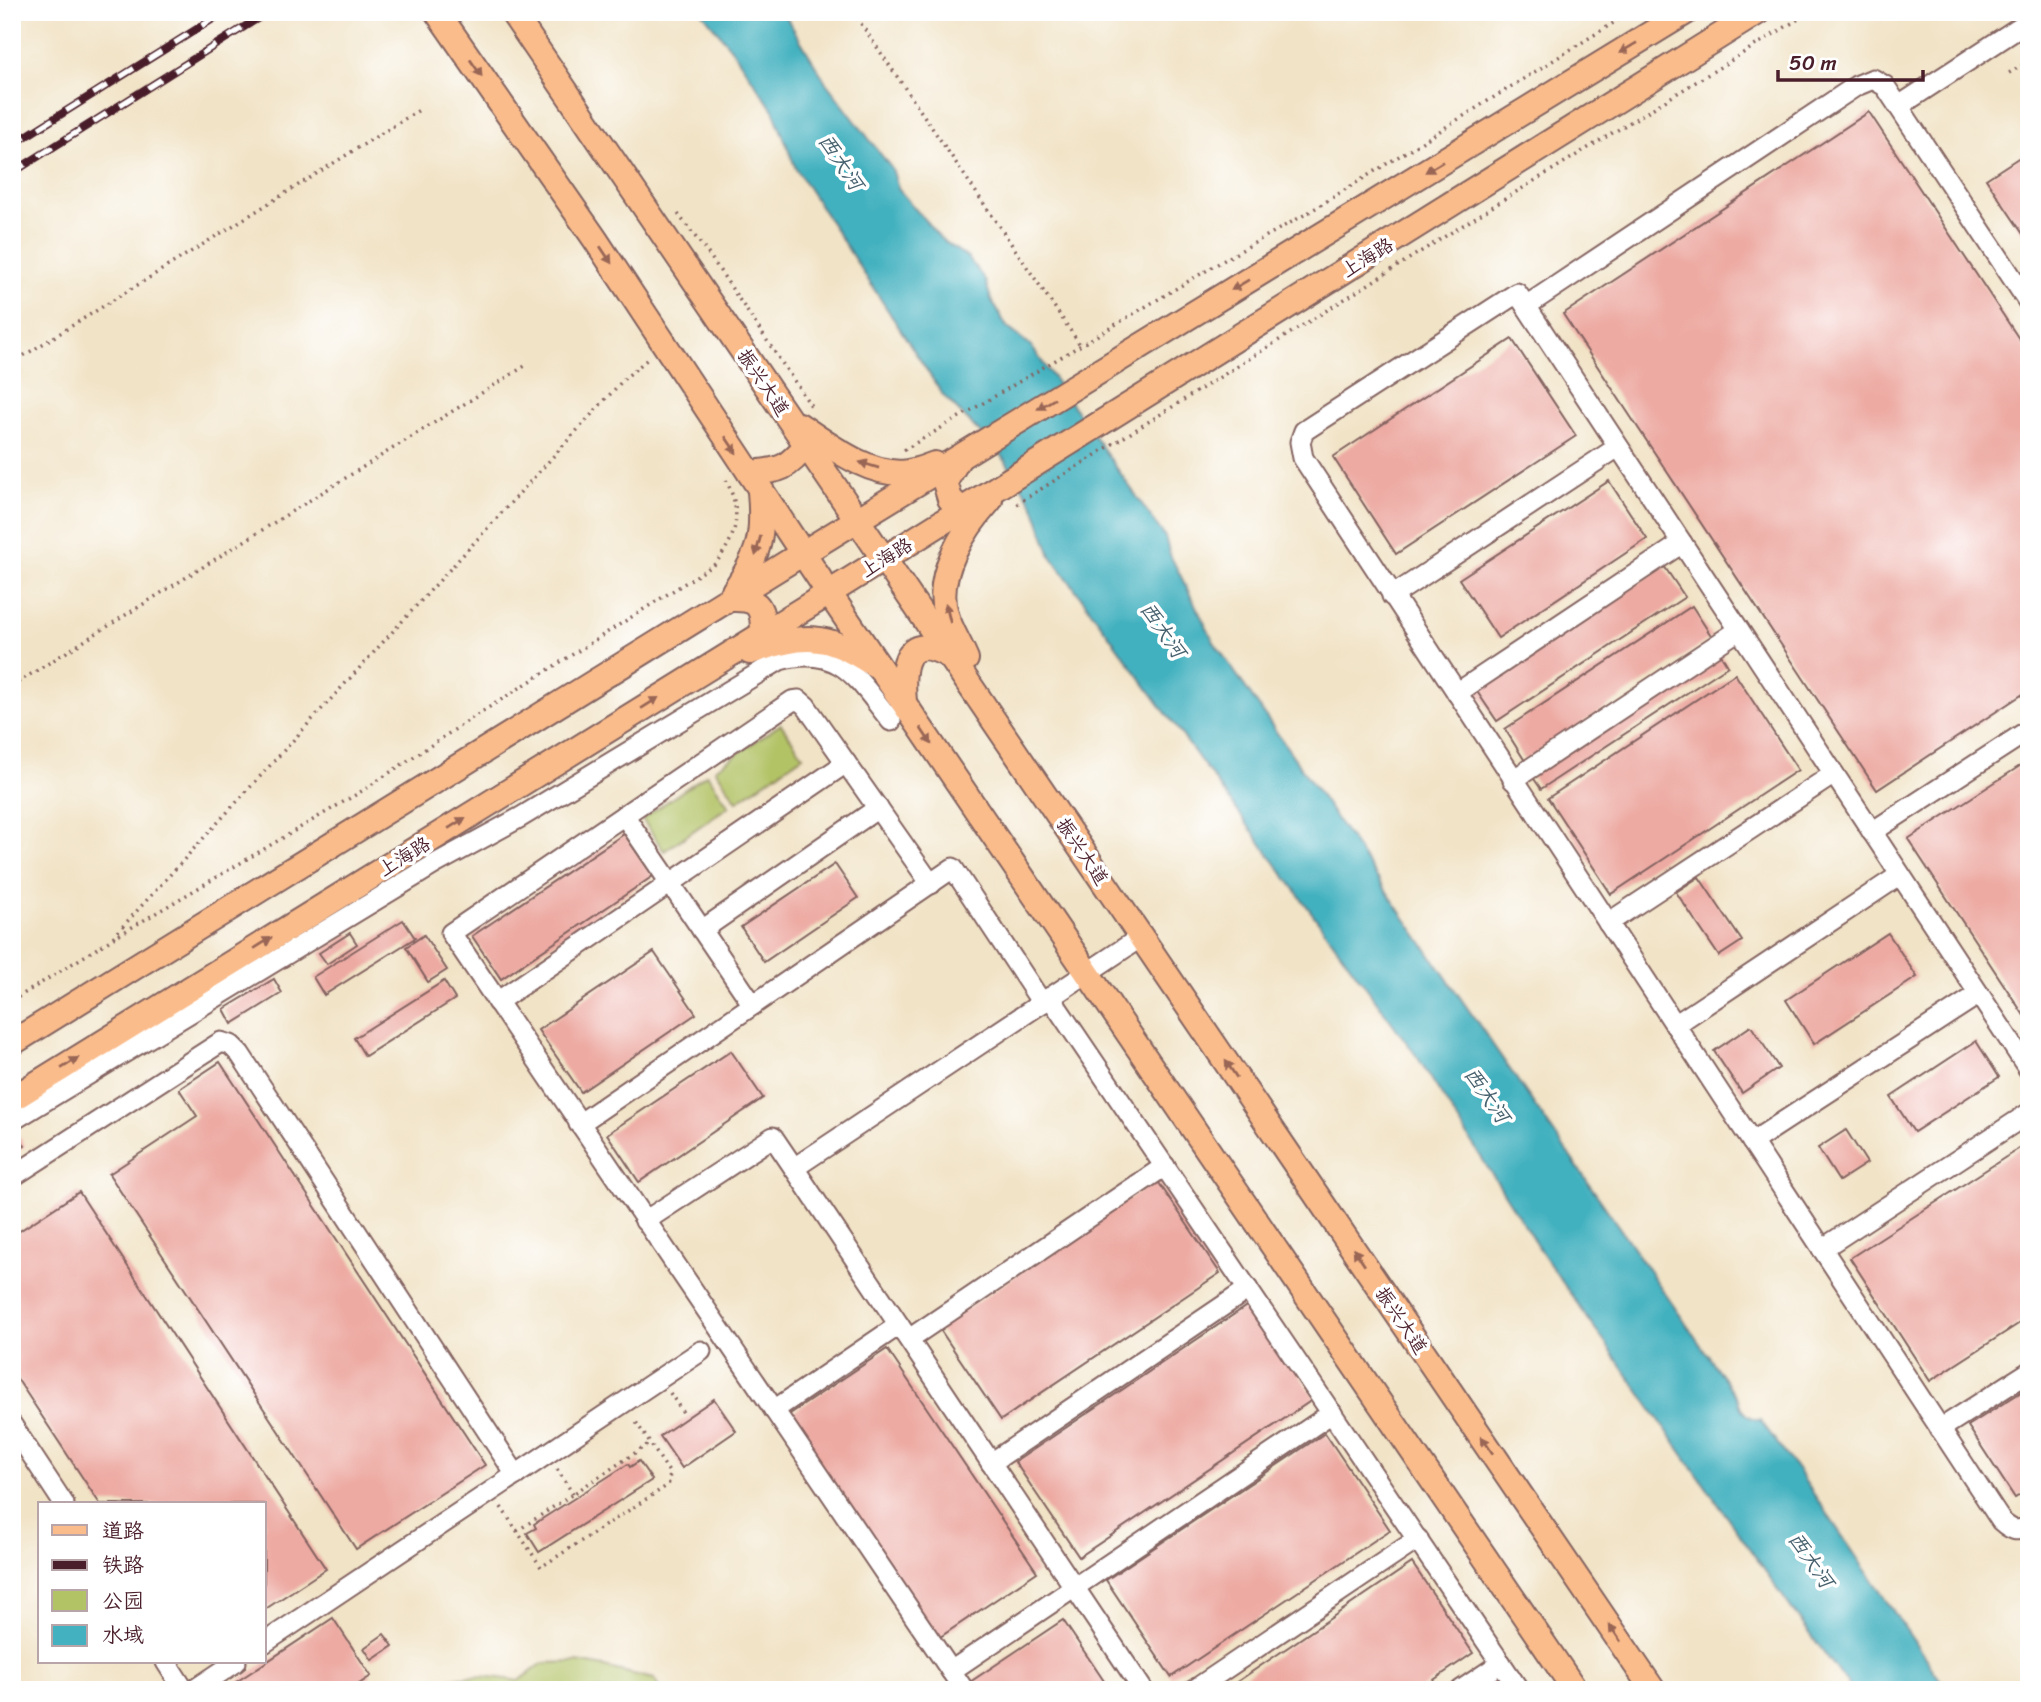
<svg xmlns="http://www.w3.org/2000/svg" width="2041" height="1702" viewBox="0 0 2041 1702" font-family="Sriracha,'LXGW WenKai TC',sans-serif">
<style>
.green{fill:#b2c366;stroke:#7e7148;stroke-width:2}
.water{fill:#43b1bf;stroke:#466875;stroke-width:2}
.building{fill:#edaaa3}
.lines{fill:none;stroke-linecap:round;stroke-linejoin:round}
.minor-casing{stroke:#846461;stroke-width:23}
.major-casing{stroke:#846461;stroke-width:28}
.path{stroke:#846461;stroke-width:3.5;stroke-dasharray:2 5;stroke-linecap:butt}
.minor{stroke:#fff;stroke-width:19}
.major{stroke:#fabc8b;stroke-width:24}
.rail-casing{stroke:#4a1f2b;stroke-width:8}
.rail{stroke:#fff;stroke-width:5;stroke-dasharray:16;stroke-linecap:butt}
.oneway{fill:#996656}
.labels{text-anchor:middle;stroke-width:7;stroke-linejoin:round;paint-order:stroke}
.street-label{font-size:19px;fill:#4a1f2b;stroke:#fff}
.water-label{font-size:21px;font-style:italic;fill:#47616e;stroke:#fff}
</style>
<rect width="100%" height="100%" fill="#fff"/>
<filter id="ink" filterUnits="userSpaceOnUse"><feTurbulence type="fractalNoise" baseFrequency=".0143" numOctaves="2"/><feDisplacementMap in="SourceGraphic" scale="14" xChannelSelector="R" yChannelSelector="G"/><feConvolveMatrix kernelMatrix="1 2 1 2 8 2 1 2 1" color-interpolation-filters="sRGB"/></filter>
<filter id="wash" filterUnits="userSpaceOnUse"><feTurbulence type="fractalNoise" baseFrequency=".00686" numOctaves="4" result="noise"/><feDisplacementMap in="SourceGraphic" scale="28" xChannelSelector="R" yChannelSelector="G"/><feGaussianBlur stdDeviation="1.57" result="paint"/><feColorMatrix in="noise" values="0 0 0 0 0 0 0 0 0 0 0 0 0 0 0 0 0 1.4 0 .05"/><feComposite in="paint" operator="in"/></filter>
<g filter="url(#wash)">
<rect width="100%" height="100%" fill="#f1e3c6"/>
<g class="green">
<path d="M781 724 803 756 737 801 715 769Z"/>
<path d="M707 774 729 806 664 851 642 819Z"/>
<path d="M576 1662C603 1665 628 1674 655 1679L660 1690H416C455 1674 478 1673 519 1681L543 1663Z"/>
</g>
<path class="water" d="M702 12H783L827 84 892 169 899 190 941 239 968 258 985 280 991 299 1007 327 1031 346 1165 537 1170 555 1214 642 1738 1399C1741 1412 1747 1418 1760 1420L1798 1471 1947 1690H1852L1794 1612 1544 1256 1418 1058 1051 556 1034 506 1001 454 943 395 796 169 773 110 733 51Z"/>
<g id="blocks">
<g class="building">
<path d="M1869 112 2029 354V690L1877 790 1563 314Z"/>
<path d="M2029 151V243L1986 179Z"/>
<path d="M1512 339 1576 436 1396 554 1333 457Z"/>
<path d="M1609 481 1647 539 1498 638 1459 579Z"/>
<path d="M1664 566 1685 597 1497 721 1476 690Z"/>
<path d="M1692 606 1712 637 1525 761 1505 729Z"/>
<path d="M1718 650 1728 666 1541 789 1530 773Z"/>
<path d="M1735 674 1798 770 1611 894 1548 798Z"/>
<path d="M2029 760V1023L1908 839Z"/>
<path d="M624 834 653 876 501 979 472 936Z"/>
<path d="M835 864 858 898 764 962 741 927Z"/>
<path d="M1699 877 1742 941 1719 956 1676 892Z"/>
<path d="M403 920 415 938 324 995 313 977Z"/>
<path d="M350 933 357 944 327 964 319 953Z"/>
<path d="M1888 933 1917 977 1814 1044 1786 1000Z"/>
<path d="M424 935 447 970 428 982 406 947Z"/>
<path d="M654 952 696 1014 581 1092 538 1030Z"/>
<path d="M274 979 282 993 232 1024 224 1009Z"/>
<path d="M444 981 455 999 365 1056 354 1038Z"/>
<path d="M1751 1026 1779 1068 1742 1093 1714 1051Z"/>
<path d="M1976 1041 1999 1077 1914 1132 1891 1097Z"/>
<path d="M731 1051 763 1098 639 1182 607 1134Z"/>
<path d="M220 1062 485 1465 356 1549 109 1174 197 1116 179 1089Z"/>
<path d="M1846 1130 1867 1163 1839 1181 1818 1148Z"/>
<path d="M19 1136 25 1146 12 1154V1140Z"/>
<path d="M2029 1142V1317L1930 1381 1850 1258Z"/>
<path d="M1157 1180 1220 1273 1001 1420 939 1328Z"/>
<path d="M79 1192 326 1569 264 1610V1504H100L12 1371V1236Z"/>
<path d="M1251 1303 1315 1398 1079 1557 1015 1462Z"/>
<path d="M887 1349 1037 1572 937 1639 787 1416Z"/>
<path d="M2029 1387V1489L2015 1498 1968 1426Z"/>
<path d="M714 1399 736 1431 682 1468 660 1436Z"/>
<path d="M1325 1433 1390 1530 1171 1677 1106 1580Z"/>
<path d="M639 1461 652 1480 539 1552 527 1533 536 1528 534 1524 628 1464 630 1467Z"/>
<path d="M1412 1563 1473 1653 1419 1690H1225Z"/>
<path d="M333 1618 371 1676 350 1690H224Z"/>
<path d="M1063 1620 1110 1690H975L970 1682Z"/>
<path d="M384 1634 393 1646 372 1660 364 1648Z"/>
</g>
</g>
</g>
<g filter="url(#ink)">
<use href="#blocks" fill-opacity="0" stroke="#846461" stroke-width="2"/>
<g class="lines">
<defs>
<g id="minor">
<path d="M1899 106 2029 21"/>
<path d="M2029 303 1885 86 1873 79 1856 86 1526 306 2029 1070"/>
<path d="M1526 306 1517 293 1304 431 1300 442 1303 458 2001 1521C2011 1530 2017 1533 2029 1526"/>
<path d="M1392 596 1618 447"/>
<path d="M1457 693 1682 543"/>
<path d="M1513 780 1739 630"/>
<path d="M624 815 753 1005"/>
<path d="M1872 832 2029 730"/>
<path d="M931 884 806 706 799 700 792 701 451 933 964 1690"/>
<path d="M1608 923 1834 774"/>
<path d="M702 930 878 808"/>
<path d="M1141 937 794 1168 1143 1690"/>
<path d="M1050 997 1519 1690"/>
<path d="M497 1002 846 763"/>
<path d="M1675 1025 1900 875"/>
<path d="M12 1121 435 864 521 817 780 660C840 643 858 680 891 721"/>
<path d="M579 1124 953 868 1042 1003"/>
<path d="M1752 1142 1979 994"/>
<path d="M12 1177 221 1042 231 1045 240 1054 516 1475"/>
<path d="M645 1221 773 1137 794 1168"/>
<path d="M1822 1249 2029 1113"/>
<path d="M909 1339 1165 1166"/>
<path d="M774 1410 899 1325"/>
<path d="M12 1425 64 1504"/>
<path d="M1940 1429 2029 1372"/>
<path d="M991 1463 1248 1289"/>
<path d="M264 1643 701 1351"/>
<path d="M166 1662 184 1690"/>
<path d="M951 1671 1332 1413"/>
<path d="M194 1690 236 1662"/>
<path d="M1194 1690 1418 1539"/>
<path d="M1461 1690 1501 1663"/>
</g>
<g id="major">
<path d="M437 12 595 239 829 593 1575 1690"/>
<path d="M512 12 1653 1690"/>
<path d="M799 425C829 445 871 478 908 472 917 471 926 467 935 464"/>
<path d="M959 458 945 482 950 499 962 510"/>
<path d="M750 473C783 470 785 469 807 445"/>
<path d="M734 591C760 553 764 537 760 491"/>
<path d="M729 599C757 598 763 604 763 633"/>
<path d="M750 652C805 634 824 632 873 664"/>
<path d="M966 659C960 644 950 629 946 614 934 574 965 528 990 500"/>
<path d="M904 702C901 665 905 630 951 657"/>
<path d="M12 1043 803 553 1686 12"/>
<path d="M12 1099 829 593 1758 12"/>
</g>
</defs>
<use href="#minor" class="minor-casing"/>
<use href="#major" class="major-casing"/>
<g class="path">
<path d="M853 12 1081 346"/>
<path d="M2022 49 2029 59"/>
<path d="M2009 73 2029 61"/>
<path d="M678 214 710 256 811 406"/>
<path d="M12 363 419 110"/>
<path d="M904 450 1231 256 1306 214 1631 12"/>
<path d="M1017 504 1508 197 1810 12"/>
<path d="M12 686 525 366"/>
<path d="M113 937 625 378 650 357"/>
<path d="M12 1001 112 939 362 791 469 720 715 564C737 536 743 514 726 480"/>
<path d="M670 1393 684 1414"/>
<path d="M557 1469 573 1494"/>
<path d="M501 1507 541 1567 665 1487 670 1482 669 1472 634 1419"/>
<path d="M517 1531 650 1443"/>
</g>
<use href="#minor" class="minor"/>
<use href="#major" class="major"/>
<defs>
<g id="rail">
<path d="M12 145 224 12"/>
<path d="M12 173 268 12"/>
</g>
</defs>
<use href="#rail" class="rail-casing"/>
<use href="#rail" class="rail"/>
</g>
<defs><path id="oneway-solid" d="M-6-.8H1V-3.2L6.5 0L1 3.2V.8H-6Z" transform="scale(1.75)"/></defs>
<g class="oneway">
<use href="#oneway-solid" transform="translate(1628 48) rotate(149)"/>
<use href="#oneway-solid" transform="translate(476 68) rotate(55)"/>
<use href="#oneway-solid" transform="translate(1434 167) rotate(149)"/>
<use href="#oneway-solid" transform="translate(606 255) rotate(56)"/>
<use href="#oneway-solid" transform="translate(1240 285) rotate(149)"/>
<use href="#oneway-solid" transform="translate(1046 404) rotate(149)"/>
<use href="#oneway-solid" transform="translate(731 445) rotate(56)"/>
<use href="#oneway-solid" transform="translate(869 465) rotate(-163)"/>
<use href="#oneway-solid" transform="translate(758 546) rotate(105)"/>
<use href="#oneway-solid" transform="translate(948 613) rotate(-104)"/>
<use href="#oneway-solid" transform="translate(650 703) rotate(-32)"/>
<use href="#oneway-solid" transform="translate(926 736) rotate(56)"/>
<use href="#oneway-solid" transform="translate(457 823) rotate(-32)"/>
<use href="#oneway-solid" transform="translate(263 943) rotate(-32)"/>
<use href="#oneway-solid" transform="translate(70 1063) rotate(-32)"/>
<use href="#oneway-solid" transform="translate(1231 1069) rotate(-124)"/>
<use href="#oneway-solid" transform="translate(1359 1257) rotate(-124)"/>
<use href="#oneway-solid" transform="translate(1487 1445) rotate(-124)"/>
<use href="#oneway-solid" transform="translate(1615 1633) rotate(-124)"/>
</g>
</g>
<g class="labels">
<g class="street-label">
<text transform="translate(1367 257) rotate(-32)" y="7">上海路</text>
<text transform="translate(764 382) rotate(56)" y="7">振兴大道</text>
<text transform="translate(886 557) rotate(-32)" y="7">上海路</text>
<text transform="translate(1083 851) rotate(56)" y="7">振兴大道</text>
<text transform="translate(404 856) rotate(-32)" y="7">上海路</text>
<text transform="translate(1402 1320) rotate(56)" y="7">振兴大道</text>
</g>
<g class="water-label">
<text transform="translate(841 162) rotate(56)" y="7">西大河</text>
<text transform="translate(1163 630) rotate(55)" y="7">西大河</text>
<text transform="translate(1487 1095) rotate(55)" y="7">西大河</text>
<text transform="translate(1811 1560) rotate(55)" y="7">西大河</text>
</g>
</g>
<rect width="2041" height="1702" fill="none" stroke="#fff" stroke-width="42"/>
<rect x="38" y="1502" width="228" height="161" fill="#ffffff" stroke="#b7a5aa" stroke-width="2"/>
<rect x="52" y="1525" width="35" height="10" fill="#fabc8b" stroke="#b7a5aa" stroke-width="2"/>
<text x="102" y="1538" font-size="21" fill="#4a1f2b">道路</text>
<rect x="52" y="1560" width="35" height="10" fill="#4a1f2b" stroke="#b7a5aa" stroke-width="2"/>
<text x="102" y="1572" font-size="21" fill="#4a1f2b">铁路</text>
<rect x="52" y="1590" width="35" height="21" fill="#b2c366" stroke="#b7a5aa" stroke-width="2"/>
<text x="102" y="1608" font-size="21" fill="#4a1f2b">公园</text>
<rect x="52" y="1625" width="35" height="21" fill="#43b1bf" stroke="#b7a5aa" stroke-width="2"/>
<text x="102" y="1642" font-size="21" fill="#4a1f2b">水域</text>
<path d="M1778 70v10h145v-10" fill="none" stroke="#4a1f2b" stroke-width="3.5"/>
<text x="1789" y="70" font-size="21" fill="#4a1f2b" stroke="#ffffff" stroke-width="5" paint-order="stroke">50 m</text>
</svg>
